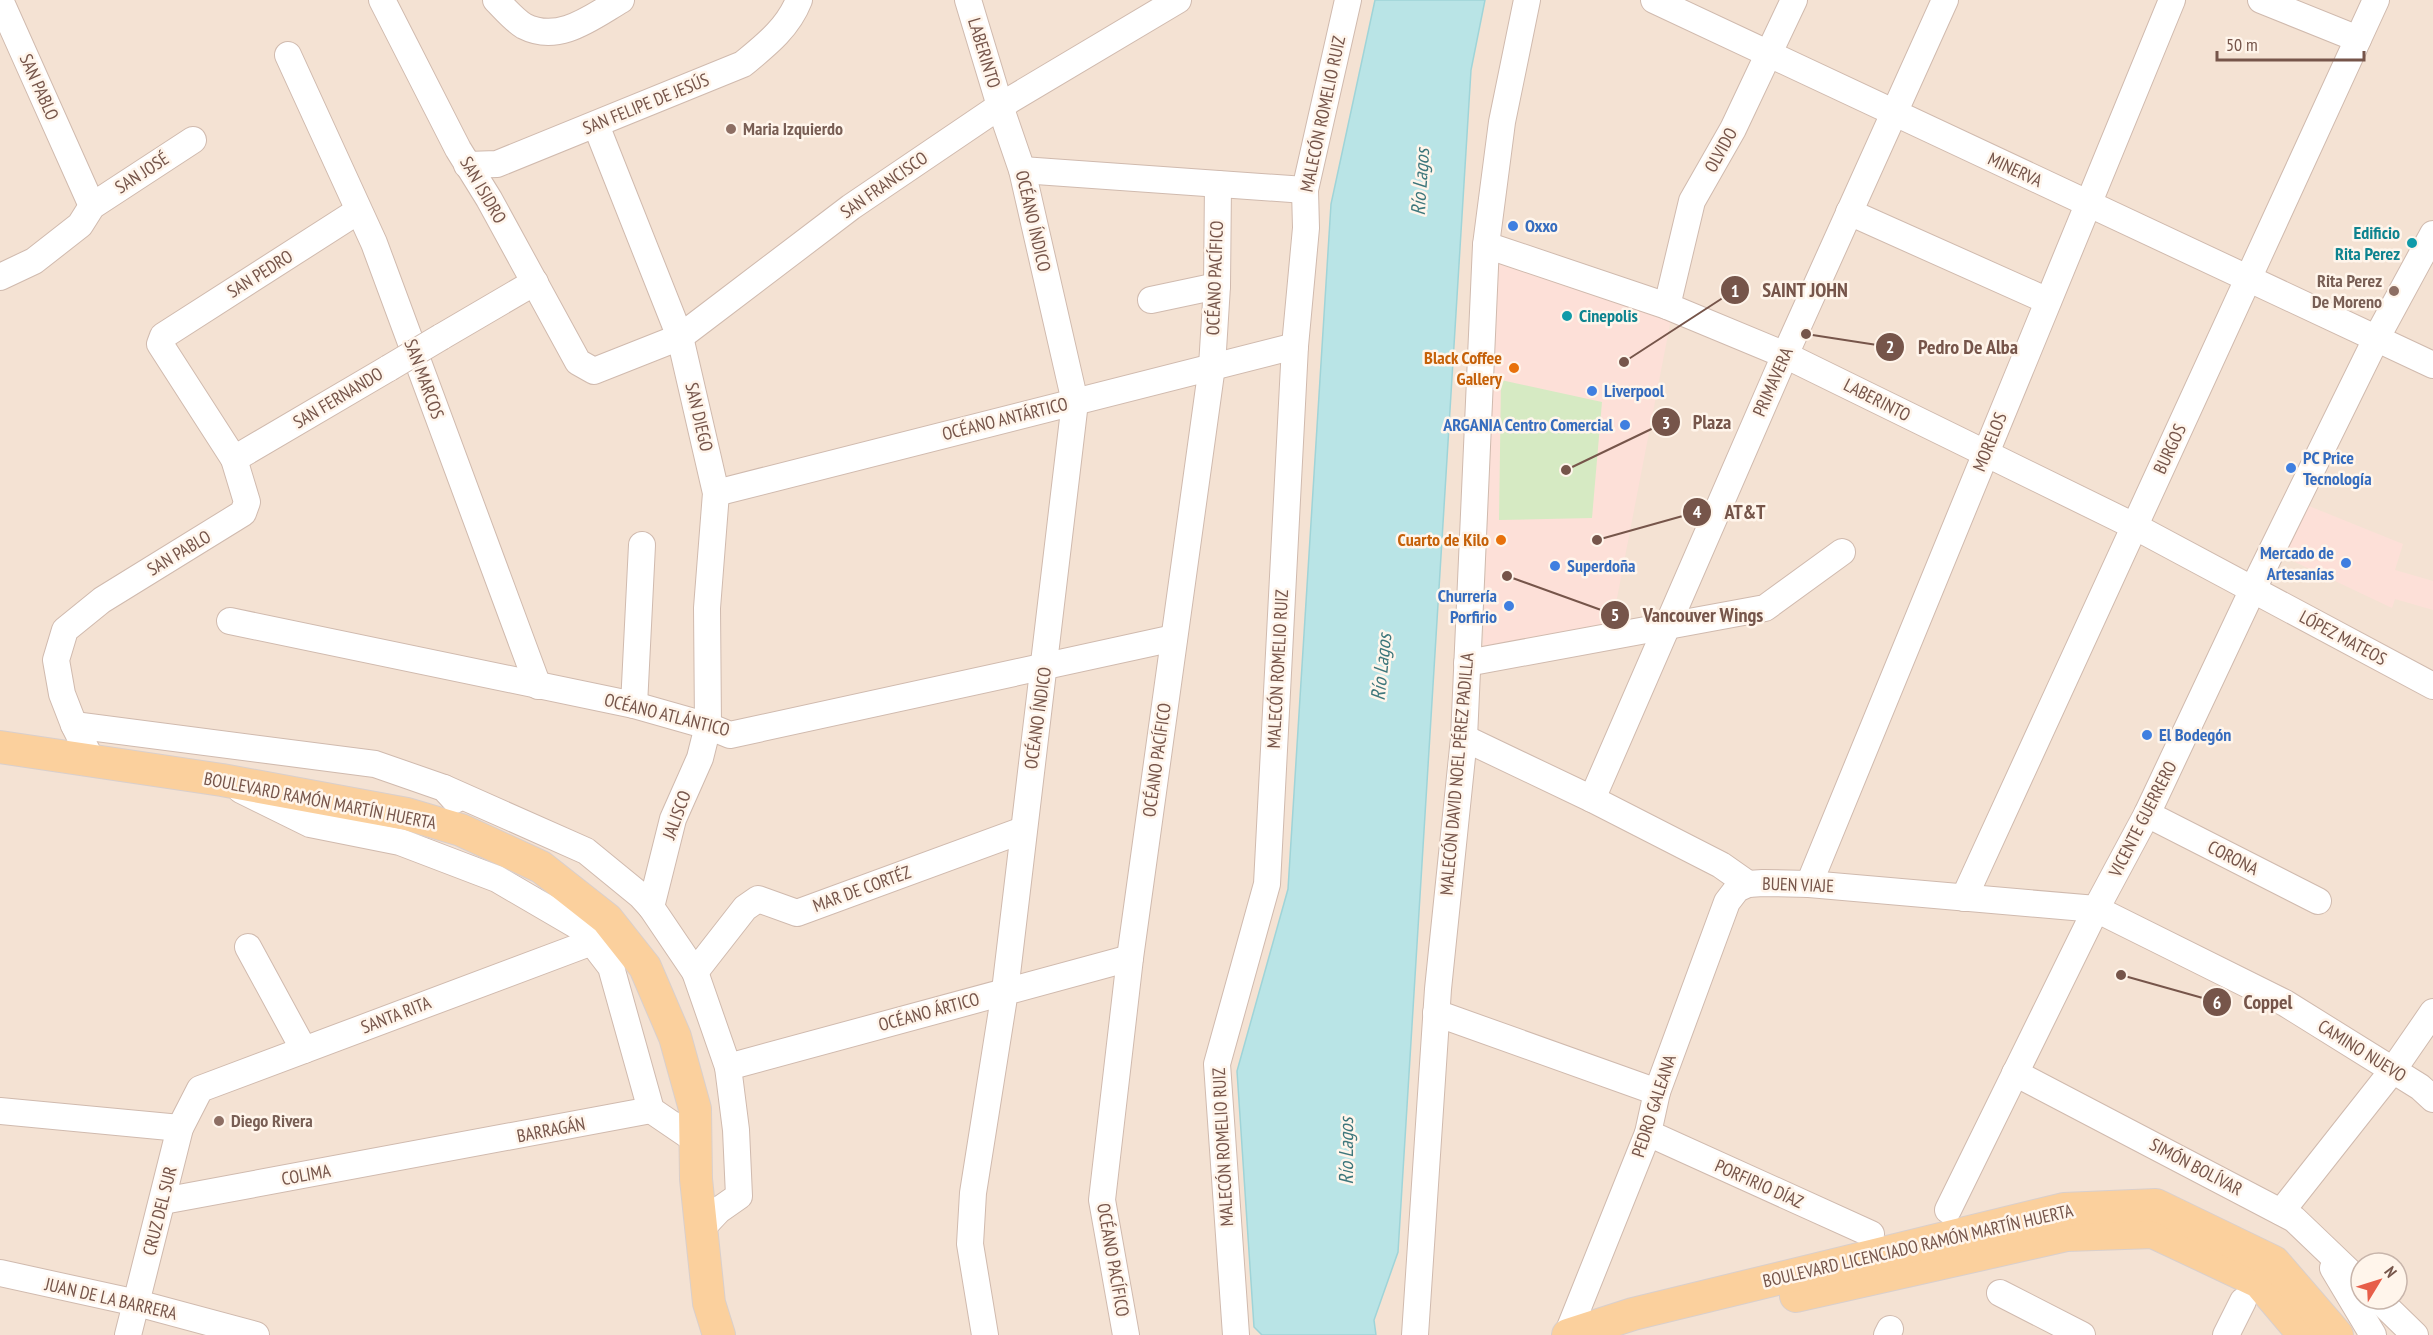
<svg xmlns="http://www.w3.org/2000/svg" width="2433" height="1335" viewBox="0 0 2433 1335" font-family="'PT Sans Narrow',sans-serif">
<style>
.residential{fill:#f4e2d3;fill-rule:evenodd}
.commercial{fill:#fde0d8}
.green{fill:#d6eac3}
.water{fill:#b9e4e6;stroke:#9fd4d8;stroke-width:1.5}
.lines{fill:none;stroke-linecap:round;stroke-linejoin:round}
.minor-casing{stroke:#d0baae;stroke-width:28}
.major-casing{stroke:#d9cfcc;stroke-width:34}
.minor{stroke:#fff;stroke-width:26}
.major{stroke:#fbd09d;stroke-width:32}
.minor-bridge-casing{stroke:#d0baae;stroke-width:28;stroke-linecap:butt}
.minor-bridge{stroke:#fff;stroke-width:26}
.education-dot{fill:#8d6e63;stroke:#fff5eb;stroke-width:2}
.shop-dot{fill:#3f7fe0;stroke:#fff5eb;stroke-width:2}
.culture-dot{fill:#0f9aa8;stroke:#fff5eb;stroke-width:2}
.food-dot{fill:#e8710a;stroke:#fff5eb;stroke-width:2}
.labels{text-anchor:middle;stroke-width:5;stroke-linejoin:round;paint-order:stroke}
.street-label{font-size:18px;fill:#76554a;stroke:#fff5eb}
.education-label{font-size:18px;font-weight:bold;fill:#785e54;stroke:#fff5eb;text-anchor:start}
.shop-label{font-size:18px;font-weight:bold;fill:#366cbe;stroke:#fff5eb;text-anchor:start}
.culture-label{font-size:18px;font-weight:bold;fill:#0d838f;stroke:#fff5eb;text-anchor:end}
.food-label{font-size:18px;font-weight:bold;fill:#c56008;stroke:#fff5eb;text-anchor:end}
.water-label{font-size:20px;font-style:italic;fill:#3d767b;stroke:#fff5eb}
.leader{fill:none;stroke:#76554a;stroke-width:2}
.callout-dot{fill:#76554a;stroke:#fff5eb;stroke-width:2}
.mark-label{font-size:18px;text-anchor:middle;font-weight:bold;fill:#fff}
.callout-label{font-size:20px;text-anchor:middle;font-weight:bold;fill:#76554a;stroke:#fff5eb;stroke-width:5;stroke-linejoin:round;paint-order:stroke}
</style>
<rect width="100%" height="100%" fill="#fcf1e5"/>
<path class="residential" d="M0 0H2433V1335H0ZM2361 1263H2397V1299H2361Z"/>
<g class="commercial">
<path d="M1496 263 1671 319 1612 624 1483 647Z"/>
<path d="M2304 504 2403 544 2395 570 2433 581V610L2395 599 2392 608 2280 555Z"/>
</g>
<path class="green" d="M1501 380 1602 402 1592 518 1499 520Z"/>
<path class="water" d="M1375 0H1485L1471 70 1398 1252 1374 1320 1376 1335H1262L1254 1327 1237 1071 1288 889 1331 204Z"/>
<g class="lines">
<defs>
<g id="minor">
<path d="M0 0 92 206"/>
<path d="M382 0 458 149 489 199 578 362 594 371 680 337 851 207 1000 106 1178 0"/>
<path d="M496 0C504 8 514 20 524 26 559 44 592 17 621 0"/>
<path d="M968 0 1000 106 1022 170 1075 402 1005 991 973 1193 970 1244 985 1335"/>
<path d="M1654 0 2433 365"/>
<path d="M2261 0 2358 39"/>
<path d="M288 55 374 243 538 686"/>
<path d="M596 125 680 337 716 493 707 608 708 726 700 758 673 819 651 907"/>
<path d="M467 165 497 164 743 64C766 45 788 28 799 0"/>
<path d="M1022 170 1305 190"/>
<path d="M1849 212 2048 301"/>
<path d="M1486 245 1667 306 1785 355 2134 526 2433 686"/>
<path d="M0 277 34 261 80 225 92 206 193 140"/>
<path d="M1151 300 1217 286"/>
<path d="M1667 306 1692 201 1733 129 1794 0"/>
<path d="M441 337 535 282"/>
<path d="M234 459 389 368"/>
<path d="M716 493 1295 346"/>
<path d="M230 621 634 705 708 726 730 735 1174 638"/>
<path d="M1467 663 1765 608 1842 552"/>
<path d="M634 705 642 545"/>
<path d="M74 725 375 764 444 788 455 800"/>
<path d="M1464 738 1592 799 1721 865 1748 884"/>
<path d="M92 761 74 725 62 694 56 660 65 630 102 600 243 513 247 502 234 459 160 344 163 336 358 211"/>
<path d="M444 788 586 851 641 896 651 907 695 972 728 1067 736 1130 739 1196 719 1210 702 1228"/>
<path d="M241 790 310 824 400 842 497 879 581 928 611 967 651 1110 695 1140"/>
<path d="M1592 799 1785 355 1945 0"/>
<path d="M2147 814 2318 901"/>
<path d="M1809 884 2172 0"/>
<path d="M1964 898 2376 0"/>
<path d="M248 947 304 1050"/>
<path d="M695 972 745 908 758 899 797 913 1023 830"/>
<path d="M1436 1013 1657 1092"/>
<path d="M728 1067 1130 958"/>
<path d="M2015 1073 2294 1219 2361 1283"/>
<path d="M0 1111 180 1128"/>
<path d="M1648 1133 1871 1234"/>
<path d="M163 1201 651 1110"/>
<path d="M1948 1210 2096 909 2147 814 2253 589 2376 339 2433 234"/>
<path d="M2281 1212 2393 1070 2433 1012"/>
<path d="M2333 1268 2373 1335"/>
<path d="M0 1273 137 1303 256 1335"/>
<path d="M2000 1293 2082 1335"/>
<path d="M2378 1299 2415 1335"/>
<path d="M128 1335 180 1128 200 1089 592 942"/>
<path d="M1126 1335 1102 1200 1130 958 1212 366 1217 286 1218 184"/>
<path d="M1236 1335 1217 1064 1267 884 1295 346 1306 228 1305 190 1348 0"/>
<path d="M1415 1335 1438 989 1464 738 1486 245 1502 122 1527 0"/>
<path d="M1567 1335 1648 1133 1657 1092 1727 902 1737 889 1748 884 1763 883 1809 884 2096 909 2285 1003 2420 1087 2433 1099"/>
<path d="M1887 1335 1890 1329"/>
<path d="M2226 1335 2243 1301"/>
</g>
<g id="major">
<path d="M0 747 222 780 407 814 461 830 541 867 607 919 645 967 675 1037 695 1109 696 1179 709 1303 719 1335"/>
<path d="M1796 1296 2067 1235 2153 1232 2259 1282 2304 1335"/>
<path d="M1568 1335 1633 1314 2064 1209 2156 1205 2274 1262 2337 1335"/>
</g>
</defs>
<use href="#minor" class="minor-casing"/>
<use href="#major" class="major-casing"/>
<use href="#minor" class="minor"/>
<use href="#major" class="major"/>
<defs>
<path id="minor-bridge" d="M389 368 441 337"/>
</defs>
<use href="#minor-bridge" class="minor-bridge-casing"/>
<use href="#minor-bridge" class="minor-bridge"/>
</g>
<g class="education-dot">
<circle cx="731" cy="129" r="6"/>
<circle cx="2394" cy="291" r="6"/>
<circle cx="219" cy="1121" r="6"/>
</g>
<g class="shop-dot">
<circle cx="1513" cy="226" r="6"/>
<circle cx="1592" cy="391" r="6"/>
<circle cx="1625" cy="425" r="6"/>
<circle cx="2291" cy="468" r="6"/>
<circle cx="2346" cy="563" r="6"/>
<circle cx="1555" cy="566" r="6"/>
<circle cx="1509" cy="606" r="6"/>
<circle cx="2147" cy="735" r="6"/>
</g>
<g class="culture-dot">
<circle cx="2412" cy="243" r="6"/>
<circle cx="1567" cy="316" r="6"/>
</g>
<g class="food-dot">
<circle cx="1514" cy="368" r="6"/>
<circle cx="1501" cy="540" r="6"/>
</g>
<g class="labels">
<g class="street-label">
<text transform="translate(984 53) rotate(73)" y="6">LABERINTO</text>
<text transform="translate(39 87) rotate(66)" y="6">SAN PABLO</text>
<text transform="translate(646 104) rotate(-22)" y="6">SAN FELIPE DE JESÚS</text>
<text transform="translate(1323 114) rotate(-78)" y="6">MALECÓN ROMELIO RUIZ</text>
<text transform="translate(1721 150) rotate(-61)" y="6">OLVIDO</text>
<text transform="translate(2015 170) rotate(25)" y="6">MINERVA</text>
<text transform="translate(142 173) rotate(-33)" y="6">SAN JOSÉ</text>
<text transform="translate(884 185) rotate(-35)" y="6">SAN FRANCISCO</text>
<text transform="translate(483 190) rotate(60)" y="6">SAN ISIDRO</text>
<text transform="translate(1033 221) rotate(77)" y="6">OCÉANO ÍNDICO</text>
<text transform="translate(260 274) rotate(-32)" y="6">SAN PEDRO</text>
<text transform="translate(1215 278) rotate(-88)" y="6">OCÉANO PACÍFICO</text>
<text transform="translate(424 379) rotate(70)" y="6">SAN MARCOS</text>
<text transform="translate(1773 382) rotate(-66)" y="6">PRIMAVERA</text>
<text transform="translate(338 398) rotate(-31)" y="6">SAN FERNANDO</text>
<text transform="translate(1877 400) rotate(27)" y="6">LABERINTO</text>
<text transform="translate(699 417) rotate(77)" y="6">SAN DIEGO</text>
<text transform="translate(1005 419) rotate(-14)" y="6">OCÉANO ANTÁRTICO</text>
<text transform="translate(1990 442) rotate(-68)" y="6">MORELOS</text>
<text transform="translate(2170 449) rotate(-65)" y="6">BURGOS</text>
<text transform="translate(179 553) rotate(-31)" y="6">SAN PABLO</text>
<text transform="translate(2343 638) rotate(28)" y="6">LÓPEZ MATEOS</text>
<text transform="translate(1278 669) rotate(-87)" y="6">MALECÓN ROMELIO RUIZ</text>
<text transform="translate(667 715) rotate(14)" y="6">OCÉANO ATLÁNTICO</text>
<text transform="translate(1038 718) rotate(-82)" y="6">OCÉANO ÍNDICO</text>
<text transform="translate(1157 760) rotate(-82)" y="6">OCÉANO PACÍFICO</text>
<text transform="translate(1457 774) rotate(-85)" y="6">MALECÓN DAVID NOEL PÉREZ PADILLA</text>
<text transform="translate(320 801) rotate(11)" y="6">BOULEVARD RAMÓN MARTÍN HUERTA</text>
<text transform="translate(677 815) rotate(-70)" y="6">JALISCO</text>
<text transform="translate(2143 819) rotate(-63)" y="6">VICENTE GUERRERO</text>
<text transform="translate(2233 858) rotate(27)" y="6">CORONA</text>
<text transform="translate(1798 885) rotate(2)" y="6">BUEN VIAJE</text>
<text transform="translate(862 889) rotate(-20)" y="6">MAR DE CORTÉZ</text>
<text transform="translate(929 1012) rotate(-15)" y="6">OCÉANO ÁRTICO</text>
<text transform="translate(396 1015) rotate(-21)" y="6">SANTA RITA</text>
<text transform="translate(2362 1051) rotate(32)" y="6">CAMINO NUEVO</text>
<text transform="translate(1654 1106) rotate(-72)" y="6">PEDRO GALEANA</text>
<text transform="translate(551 1130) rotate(-11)" y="6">BARRAGÁN</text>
<text transform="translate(1223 1147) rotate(-93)" y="6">MALECÓN ROMELIO RUIZ</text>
<text transform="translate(2196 1167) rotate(28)" y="6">SIMÓN BOLÍVAR</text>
<text transform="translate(306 1175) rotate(-10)" y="6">COLIMA</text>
<text transform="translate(1759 1184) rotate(24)" y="6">PORFIRIO DÍAZ</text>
<text transform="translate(160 1211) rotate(-76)" y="6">CRUZ DEL SUR</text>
<text transform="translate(1918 1246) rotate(-13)" y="6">BOULEVARD LICENCIADO RAMÓN MARTÍN HUERTA</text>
<text transform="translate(1113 1260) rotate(80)" y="6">OCÉANO PACÍFICO</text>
<text transform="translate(111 1299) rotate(13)" y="6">JUAN DE LA BARRERA</text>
</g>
<g class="education-label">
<text x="743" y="135">Maria Izquierdo</text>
<text x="2382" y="287" text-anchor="end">Rita Perez<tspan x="2382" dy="21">De Moreno</tspan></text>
<text x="231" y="1127">Diego Rivera</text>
</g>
<g class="shop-label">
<text x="1525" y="232">Oxxo</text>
<text x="1604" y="397">Liverpool</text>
<text x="1613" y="431" text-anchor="end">ARGANIA Centro Comercial</text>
<text x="2303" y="464">PC Price<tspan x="2303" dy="21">Tecnología</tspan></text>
<text x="2334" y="559" text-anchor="end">Mercado de<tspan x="2334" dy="21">Artesanías</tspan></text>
<text x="1567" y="572">Superdoña</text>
<text x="1497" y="602" text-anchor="end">Churrería<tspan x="1497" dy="21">Porfirio</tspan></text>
<text x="2159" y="741">El Bodegón</text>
</g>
<g class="culture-label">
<text x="2400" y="239">Edificio<tspan x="2400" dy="21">Rita Perez</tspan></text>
<text x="1579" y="322" text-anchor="start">Cinepolis</text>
</g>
<g class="food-label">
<text x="1502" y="364">Black Coffee<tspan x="1502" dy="21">Gallery</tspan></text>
<text x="1489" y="546">Cuarto de Kilo</text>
</g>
<g class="water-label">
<text transform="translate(1420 182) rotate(-86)" y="7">Río Lagos</text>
<text transform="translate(1381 667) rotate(-84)" y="7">Río Lagos</text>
<text transform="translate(1346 1151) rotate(-90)" y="7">Río Lagos</text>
</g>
</g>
<path class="leader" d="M1624 362L1735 290M1806 334L1890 347M1566 470L1666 422M1597 540L1697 512M1507 576L1615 615M2121 975L2217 1002"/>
<g class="callout-dot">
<circle cx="1624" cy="362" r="6"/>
<circle cx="1806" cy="334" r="6"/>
<circle cx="1566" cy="470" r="6"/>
<circle cx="1597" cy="540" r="6"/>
<circle cx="1507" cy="576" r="6"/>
<circle cx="2121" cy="975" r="6"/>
<circle cx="1735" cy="290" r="15"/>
<circle cx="1890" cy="347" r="15"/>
<circle cx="1666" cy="422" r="15"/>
<circle cx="1697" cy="512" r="15"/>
<circle cx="1615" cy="615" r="15"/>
<circle cx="2217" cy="1002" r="15"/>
</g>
<g class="mark-label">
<text x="1735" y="297">1</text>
<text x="1890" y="353">2</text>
<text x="1666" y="429">3</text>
<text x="1697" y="518">4</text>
<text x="1615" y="621">5</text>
<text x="2217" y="1009">6</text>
</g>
<g class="callout-label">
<text x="1805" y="297">SAINT JOHN</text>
<text x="1968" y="354">Pedro De Alba</text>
<text x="1712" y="429">Plaza</text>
<text x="1745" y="519">AT&amp;T</text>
<text x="1703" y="622">Vancouver Wings</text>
<text x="2268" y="1009">Coppel</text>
</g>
<g transform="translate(2379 1281) rotate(52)"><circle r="28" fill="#fff5eb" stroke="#c8b5ab" stroke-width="1.5"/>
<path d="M0-4.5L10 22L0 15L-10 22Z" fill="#e75e49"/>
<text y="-9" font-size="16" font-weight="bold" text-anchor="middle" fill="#76554a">N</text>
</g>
<path d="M2217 51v9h147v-9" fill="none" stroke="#76554a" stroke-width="3"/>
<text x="2226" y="51" font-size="18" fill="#76554a" stroke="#fff5eb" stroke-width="4.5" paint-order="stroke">50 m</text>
</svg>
